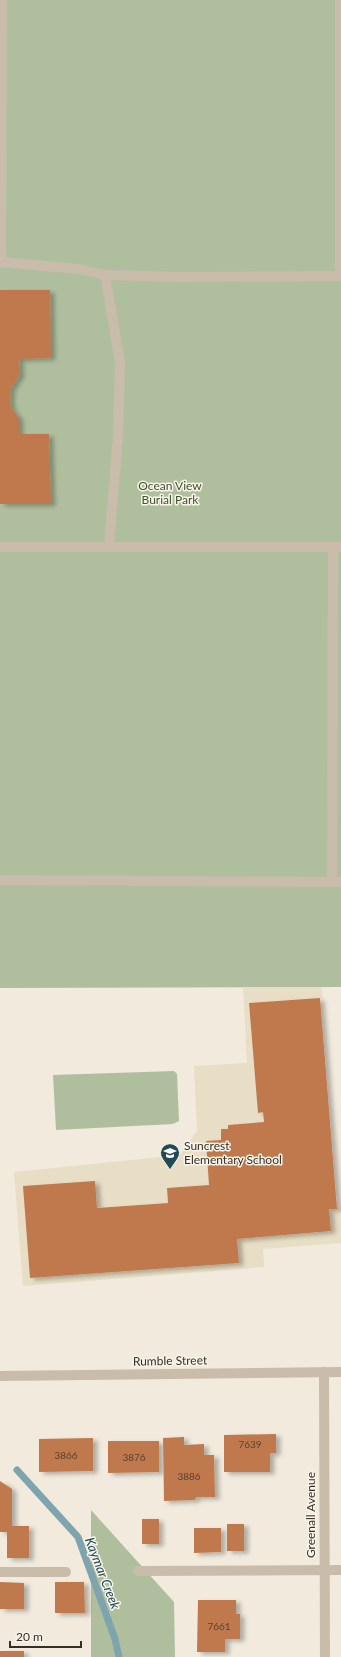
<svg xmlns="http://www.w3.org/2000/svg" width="341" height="1657" viewBox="0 0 341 1657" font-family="Lato,sans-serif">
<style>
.green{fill:#afbf9e}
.plaza{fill:#e8dec5}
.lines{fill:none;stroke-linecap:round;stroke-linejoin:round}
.stream{stroke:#7ea4ad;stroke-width:7}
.building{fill:#c0794d;filter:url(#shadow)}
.minor{stroke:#c9bcaa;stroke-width:10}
.labels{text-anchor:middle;stroke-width:3;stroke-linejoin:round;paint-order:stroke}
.number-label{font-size:10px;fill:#584232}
.park-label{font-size:12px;fill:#40532e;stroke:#f9f4e9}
.poi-label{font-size:12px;fill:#362f29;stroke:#f9f4e9;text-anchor:start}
.street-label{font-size:12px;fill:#362f29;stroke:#f9f4e9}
.water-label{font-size:13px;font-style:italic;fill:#204b56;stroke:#f9f4e9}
</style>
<defs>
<filter id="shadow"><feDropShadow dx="4.5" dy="2.5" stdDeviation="2" flood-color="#0004"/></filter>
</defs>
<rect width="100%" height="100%" fill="#f1eadd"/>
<g class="green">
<path d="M0 0H341V987L0 988Z"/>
<path d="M174 1071 177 1074 179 1121 173 1124 56 1130 53 1075Z"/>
<path d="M91 1510 174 1602 175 1657H91Z"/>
</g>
<path class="plaza" d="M243 987H321L323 998 249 1003 258 1112H263L264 1122 228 1125V1129H221V1140L209 1185 167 1188 168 1203 97 1208 23 1186 239 1263 237 1239 260 1237 258 1215 337 1209 341 1207V1243L263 1249 264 1267 23 1286 14 1172 180 1155 197 1131 194 1066 247 1063Z"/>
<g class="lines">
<path class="stream" d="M17 1470 78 1537 115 1639 119 1657"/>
</g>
<g class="building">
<path d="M0 290H50L51 358 19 359 20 375 11 388 10 401 12 409 19 418V434H49L51 504H0Z"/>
<path d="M320 998 337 1209H329L331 1231 237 1239 239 1263 30 1278 23 1186 95 1181 97 1208 168 1203 167 1188 209 1185 206 1141 221 1140V1129H228V1125L264 1122 263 1112 258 1113 249 1003Z"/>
<path d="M276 1434V1453H270V1472H224V1435Z"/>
<path d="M184 1437V1445L204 1444V1455H214L215 1497H196L195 1500 164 1501 163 1438Z"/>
<path d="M93 1438V1471L39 1472V1439Z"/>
<path d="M108 1441H159V1472L108 1473Z"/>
<path d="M0 1481 12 1489V1526H29V1558H7V1532H0Z"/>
<rect x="142" y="1519" width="17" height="25"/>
<rect x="227" y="1524" width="17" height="27"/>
<path d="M194 1528H221V1552L194 1553Z"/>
<path d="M0 1582 24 1583V1609H0Z"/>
<path d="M55 1582H84L85 1613H55Z"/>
<path d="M198 1600H236V1614H240V1639H225V1652H197Z"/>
<rect x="0" y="1651" width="24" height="6"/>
</g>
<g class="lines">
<g class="minor">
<path d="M2 0 1 262 79 269 105 275 181 277 341 276"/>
<path d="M105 275 120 362 118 435 109 546"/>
<path d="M340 276V0"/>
<path d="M0 547H341"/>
<path d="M0 880 341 882"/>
<path d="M332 882 333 547"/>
<path d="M324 1372 325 1657"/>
<path d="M0 1376 341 1372"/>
<path d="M138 1571 341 1570"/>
<path d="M0 1572H66"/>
</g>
</g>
<defs>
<symbol id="school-pin" viewBox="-11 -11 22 30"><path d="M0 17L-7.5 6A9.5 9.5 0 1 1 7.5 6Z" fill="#204b56" stroke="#f9f4e9"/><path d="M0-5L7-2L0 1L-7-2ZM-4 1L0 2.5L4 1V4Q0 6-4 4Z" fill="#fff"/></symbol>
</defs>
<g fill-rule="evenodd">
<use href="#school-pin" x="159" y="1142" width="22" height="30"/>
</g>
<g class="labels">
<g class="number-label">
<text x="250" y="1448">7639</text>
<text x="66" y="1459">3866</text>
<text x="134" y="1461">3876</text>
<text x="189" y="1480">3886</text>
<text x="219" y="1630">7661</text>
</g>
<g class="park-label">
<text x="170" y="490">Ocean View<tspan x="170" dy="14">Burial Park</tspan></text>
</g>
<g class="poi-label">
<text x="184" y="1150">Suncrest<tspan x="184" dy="14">Elementary School</tspan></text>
</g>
<g class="street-label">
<text transform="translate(170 1361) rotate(-1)" y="4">Rumble Street</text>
<text transform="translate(311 1515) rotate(-90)" y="4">Greenall Avenue</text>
</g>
<g class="water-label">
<text transform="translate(103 1573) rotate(69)" y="5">Kaymar Creek</text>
</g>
</g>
<path d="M10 1641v6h71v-6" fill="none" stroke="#362f29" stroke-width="2"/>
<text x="16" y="1641" font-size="12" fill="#362f29" stroke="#f9f4e9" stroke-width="3" paint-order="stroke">20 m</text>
</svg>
